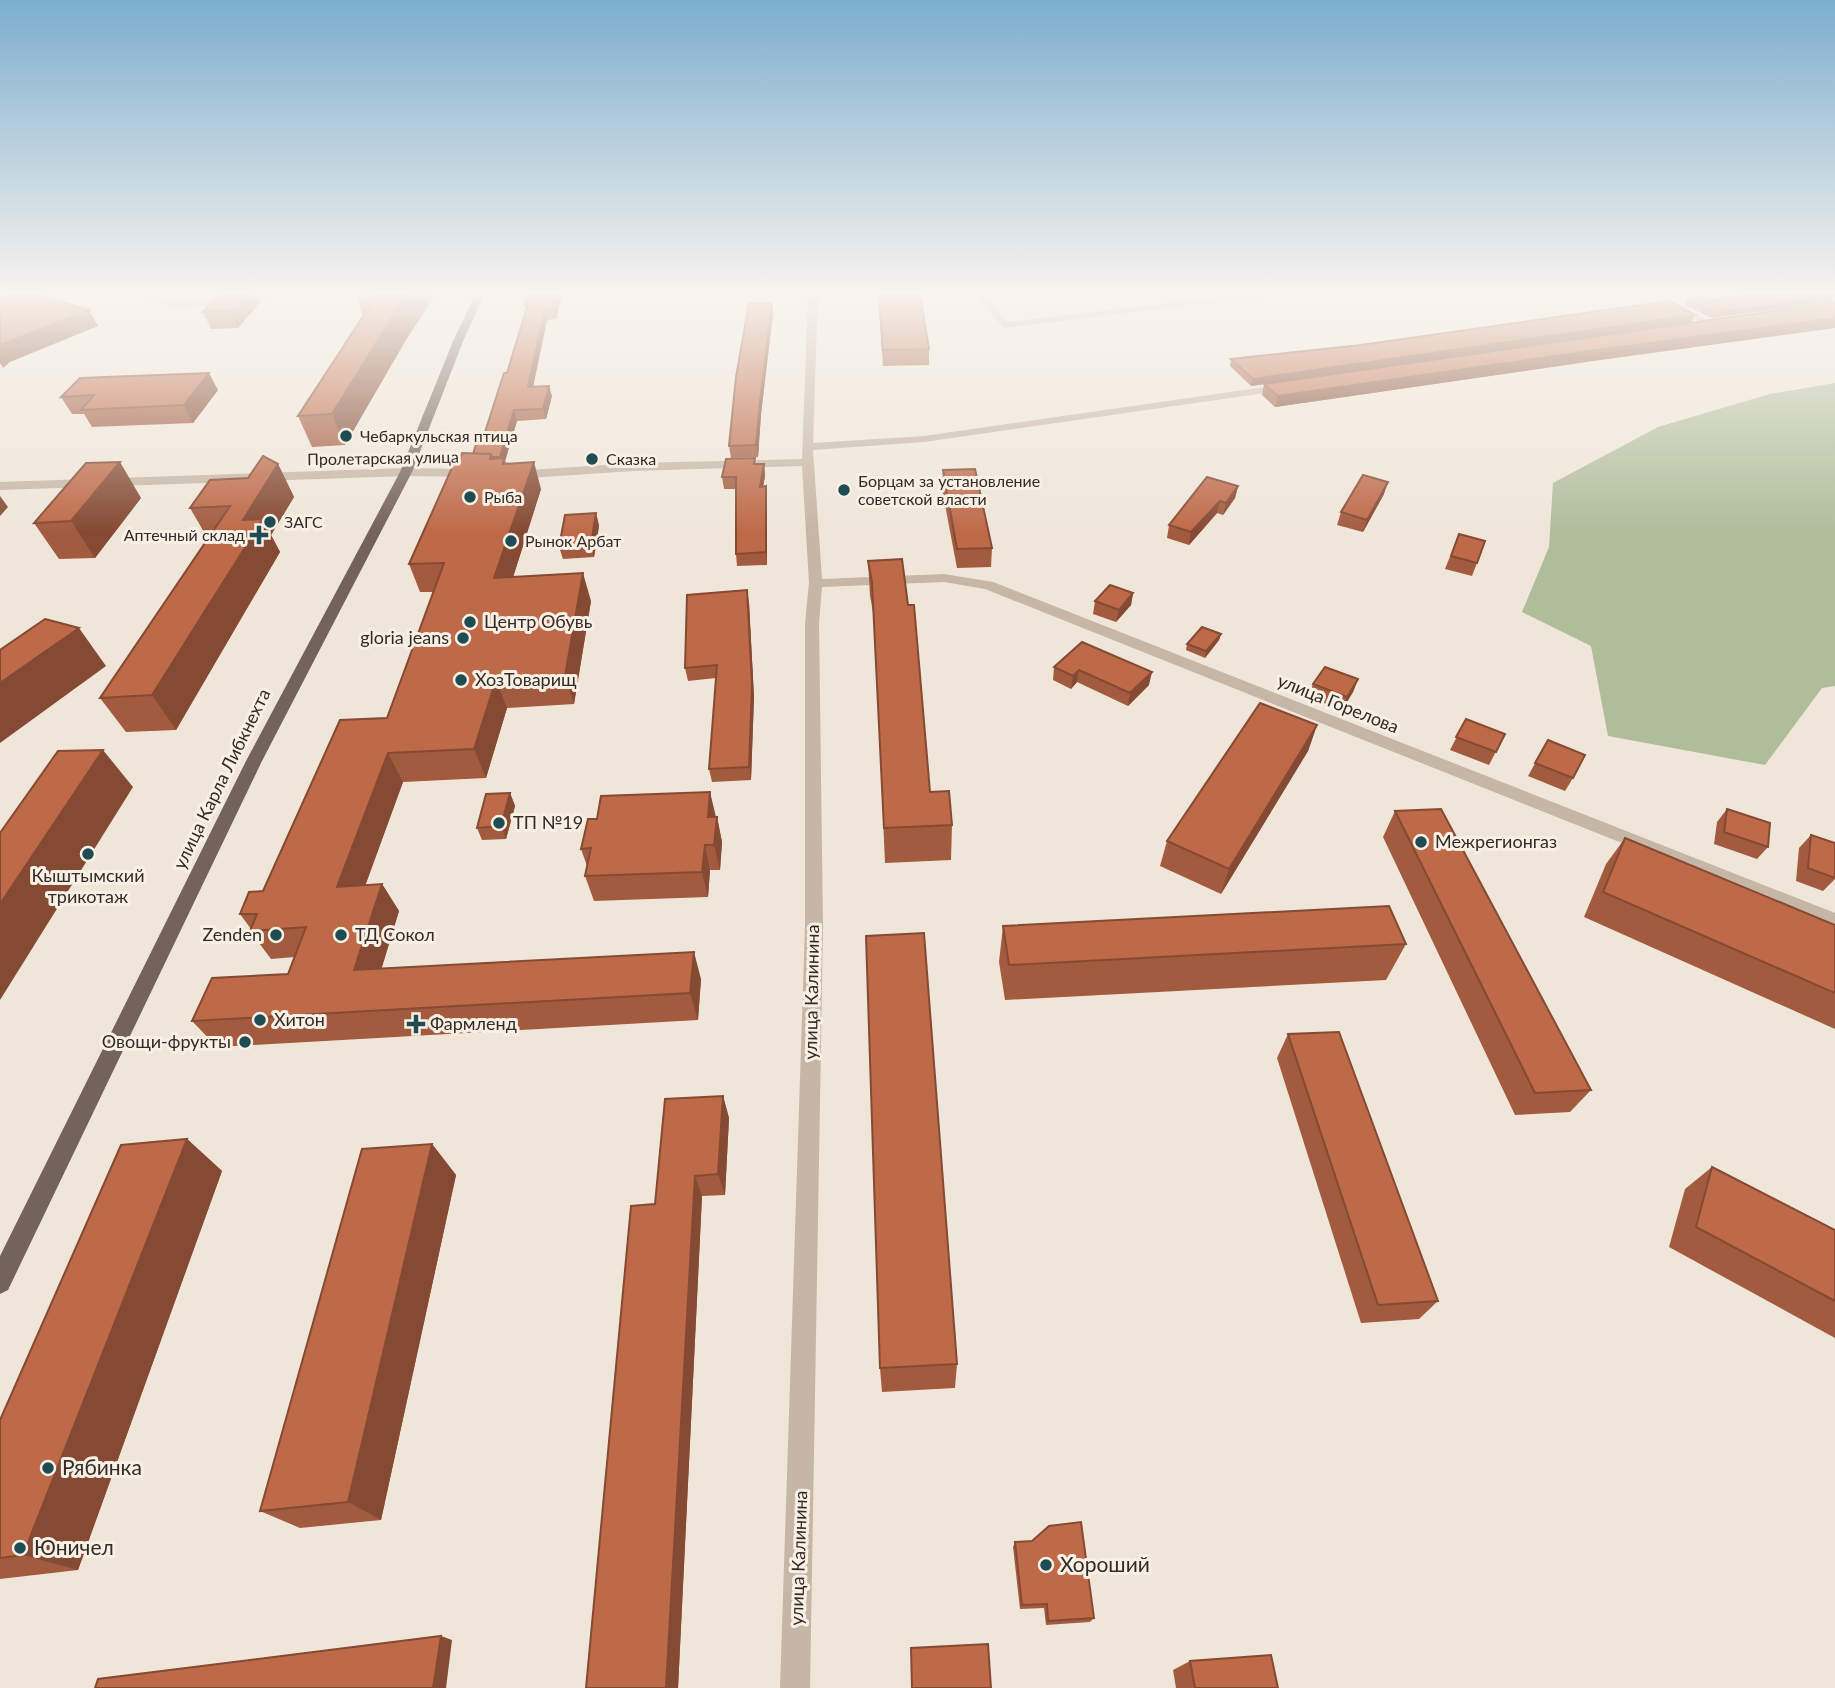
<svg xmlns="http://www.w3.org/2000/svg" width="1835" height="1688" viewBox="0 0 1835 1688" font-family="Lato,sans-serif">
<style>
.green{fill:#b0bd9b}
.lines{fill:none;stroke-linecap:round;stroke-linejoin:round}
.minor{fill:#c6b6a6;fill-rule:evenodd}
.major{fill:#746358;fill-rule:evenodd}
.wall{fill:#a35b3f}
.shaded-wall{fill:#854a33}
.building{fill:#be6a49;stroke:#854a33;stroke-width:2}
.poi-dot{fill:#1f4c52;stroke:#f8f0e5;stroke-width:2.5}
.labels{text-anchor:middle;stroke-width:6;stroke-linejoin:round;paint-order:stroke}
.far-poi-label{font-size:16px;fill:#332b27;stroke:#f8f0e5;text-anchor:start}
.far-street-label{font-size:16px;fill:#332b27;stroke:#f8f0e5}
.poi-label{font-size:18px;fill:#332b27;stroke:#f8f0e5;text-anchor:start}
.street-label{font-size:18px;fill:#332b27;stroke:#f8f0e5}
.near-poi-label{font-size:21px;fill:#332b27;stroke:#f8f0e5;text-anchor:start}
</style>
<rect width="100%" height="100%" fill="#efe6d9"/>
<path class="green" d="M1835 383V686L1822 688 1765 765 1608 736 1591 646 1522 612 1549 547 1553 483 1658 427 1770 394Z"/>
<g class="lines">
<g class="minor">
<path d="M147 295H159L173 303 249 295H285L171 309Z"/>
<path d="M808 295H818L813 443 924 436 1286 384 1291 387 1286 390 924 442 813 450 822 579 944 574 993 582 1835 913V928L985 589 944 582 822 587 819 623 823 926 810 1688H780L805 926V623L809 583 802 466 633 471 514 479 508 475 514 471 633 463 802 459Z"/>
<path d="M976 295H985L1007 322 1241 295H1274L1004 328Z"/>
<path d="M1649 295H1661L1713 323 1705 325Z"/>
<path d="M406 468 472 469 478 473 472 477 406 476 0 490V482Z"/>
</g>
<path class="major" d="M475 295H484L464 339 412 472 262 761 8 1290 0 1294V1256L246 761 400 472 454 339Z"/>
</g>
<g class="wall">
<path d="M356 295H433L434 297 407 338 345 445 312 447 298 416 363 316Z"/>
<path d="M527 295H562L556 319 547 320 533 386 552 396 546 419 517 421 505 461 506 463 541 489 513 577 591 601 574 704 507 708 486 778 403 782 365 885 382 884 399 911 381 969 701 979 698 1020 217 1047 192 1021 288 974 295 957 271 959 250 931 251 929 240 914 263 891 387 718 433 592H420L409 564 460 460 473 454 485 432 507 373 526 310 524 304Z"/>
<path d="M878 295H920L929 349V365L883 366Z"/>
<path d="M1834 296 1831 301 1712 318 1685 305 1688 299 1709 300Z"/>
<path d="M262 300 238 328 211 329 203 312Z"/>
<path d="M773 313 761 414 758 457 731 458 729 446Z"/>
<path d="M1692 322 1264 384 1586 362 1275 407 1262 395 1264 384 1251 386 1230 366 1231 359Z"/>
<path d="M218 390 193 423 92 427 84 414H72L61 397Z"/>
<path d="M278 464 294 497 271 535 280 552 176 730 126 732 100 698 208 539 190 508Z"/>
<path d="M755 464H764L765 476 763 486 767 499V565L737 566 736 554V489H724L722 477Z"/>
<path d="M943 470 992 548 991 567 957 568 942 489Z"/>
<path d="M1238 486 1235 498 1223 515 1217 513 1189 545 1167 538 1169 525Z"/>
<path d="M1384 494 1363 532 1337 525 1341 512Z"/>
<path d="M141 498 95 558 59 559 34 523Z"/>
<path d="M596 513 599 526 594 557 563 559 559 547Z"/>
<path d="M1459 534 1477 563 1472 576 1445 569Z"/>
<path d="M868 561 908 605 930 792 952 825 951 860 885 863 874 617 870 596Z"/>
<path d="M1133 593 1131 605 1116 622 1093 614 1095 601Z"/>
<path d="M749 603 754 697 751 780 712 782 709 769 716 678 688 681 685 668Z"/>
<path d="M1221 634 1219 640 1205 658 1186 650 1187 644Z"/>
<path d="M1082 642 1149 685 1128 706 1077 682 1071 689 1053 680 1054 667Z"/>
<path d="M1358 679 1353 692 1342 710 1308 697 1313 684Z"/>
<path d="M1466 719 1505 734 1489 765 1450 750Z"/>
<path d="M1317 725 1308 751 1221 894 1160 866 1167 841Z"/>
<path d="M1548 740 1573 778 1565 791 1528 776Z"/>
<path d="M510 793 515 806 506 839 482 840 477 828Z"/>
<path d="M1727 809 1768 847 1757 859 1714 844 1717 822Z"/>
<path d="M1395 811 1591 1090 1570 1112 1515 1115 1383 837Z"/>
<path d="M717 817 722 842 720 870H710L708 897 594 901 585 876 587 866 581 849Z"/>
<path d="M1811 835 1835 843V879L1823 891 1796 881 1799 848Z"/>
<path d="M1625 838 1835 925V1029L1584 917 1606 864Z"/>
<path d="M1003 926 1406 944 1386 980 1005 1000 999 962Z"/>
<path d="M1288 1034 1438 1301 1419 1319 1361 1323 1277 1058Z"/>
<path d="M723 1096 729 1118 725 1195 702 1196 678 1688H586L655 1204Z"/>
<path d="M187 1139 222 1171 78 1570 0 1579V1420Z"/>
<path d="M432 1144 456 1175 381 1520 300 1528 260 1511Z"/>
<path d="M1712 1167 1835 1230V1338L1669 1247 1685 1189Z"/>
<path d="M957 1364 955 1388 882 1392 880 1368Z"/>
<path d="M1015 1542 1094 1618 1090 1622 1046 1625 1044 1608 1020 1609 1013 1547Z"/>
<path d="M1190 1661 1278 1688H1176L1173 1670Z"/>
</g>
<g class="shaded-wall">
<path d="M245 295H260L262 300 238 328 231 311Z"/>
<path d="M406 295H433L434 297 407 338 345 445 332 414Z"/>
<path d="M557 295H562L556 319 554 309Z"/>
<path d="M1834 296 1831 301 1712 318 1715 313Z"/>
<path d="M772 303 773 313 761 414 758 457 756 445 760 402Z"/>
<path d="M89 310 98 326 10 362 3 368 0 363V345Z"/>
<path d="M545 310 547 320 531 397 528 387Z"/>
<path d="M1695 315 1692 322 1251 386 1253 379Z"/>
<path d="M1835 318V328L1586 362 1275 407 1278 396 1591 351Z"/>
<path d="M209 373 218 390 193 423 184 405Z"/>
<path d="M549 386 552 396 546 419 543 409Z"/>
<path d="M514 410 517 421 505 461 513 485 511 490 500 457Z"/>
<path d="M120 462 141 498 95 558 71 521Z"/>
<path d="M534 462 541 489 504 606 494 578Z"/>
<path d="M278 464 294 497 271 535 280 552 176 730 152 695 243 520Z"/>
<path d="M764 464 765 476 761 499 760 487Z"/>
<path d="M1388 482 1384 494 1363 532 1367 520Z"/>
<path d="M766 486 767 499V565L766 552Z"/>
<path d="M1238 486 1235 498 1223 515 1226 503Z"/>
<path d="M0 496 8 507 0 516Z"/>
<path d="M1220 501 1217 513 1189 545 1191 532Z"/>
<path d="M596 513 599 526 594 557 591 545Z"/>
<path d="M583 573 591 601 574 704 565 676Z"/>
<path d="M747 590 749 603 754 697 751 780 749 767Z"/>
<path d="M1133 593 1131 605 1116 622 1119 610Z"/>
<path d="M79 628 106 666 0 743V683Z"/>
<path d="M1221 634 1219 640 1205 658 1206 651Z"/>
<path d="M1079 670 1077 682 1071 689 1073 676Z"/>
<path d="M1152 672 1149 685 1128 706 1130 693Z"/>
<path d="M1358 679 1353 692 1342 710 1347 697Z"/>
<path d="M496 680 507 708 486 778 474 749Z"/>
<path d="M1317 725 1308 751 1221 894 1229 869Z"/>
<path d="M103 750 133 787 0 1000V904Z"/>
<path d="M388 753 403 782 355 914 337 887Z"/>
<path d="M710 792 716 817H708Z"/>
<path d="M510 793 515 806 506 839 501 826Z"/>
<path d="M717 817 722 842 720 870 714 845Z"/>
<path d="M705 845 710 870 708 897 702 872Z"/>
<path d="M382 884 399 911 373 997 354 970Z"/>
<path d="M694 952 701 979 698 1020 690 993Z"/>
<path d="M723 1096 729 1118 725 1195 718 1174Z"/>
<path d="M187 1139 222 1171 78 1570 23 1555Z"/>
<path d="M432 1144 456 1175 381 1520 348 1502Z"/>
<path d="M695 1176 702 1196 678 1688H666Z"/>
<path d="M441 1636 452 1640 446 1688H433Z"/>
</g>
<g class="building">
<path d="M9 295H40L89 310 0 345V299Z"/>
<path d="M219 295H245L231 311 203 312Z"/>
<path d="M377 295H406L332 414 298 416Z"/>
<path d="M527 295H557L554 309 545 310 528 387 549 386 543 409 514 410 500 457H492L491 454H473L480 432H485L504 373H507L528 304H524Z"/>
<path d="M879 295H920L929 349 883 350Z"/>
<path d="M1743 295H1834V296L1715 313 1688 299 1704 297 1709 300Z"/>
<path d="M1669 301 1695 315 1253 379 1231 359 1361 345Z"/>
<path d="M1835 302V318L1591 351 1278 396 1264 384Z"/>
<path d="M749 303H772L760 402 756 445 729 446 736 377Z"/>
<path d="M209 373 184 405 81 410 94 395 61 397 80 378Z"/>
<path d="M462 453 491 454 490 459 504 458 503 464 534 462 494 578 583 573 565 676 496 680 474 749 388 753 337 887 382 884 354 970 694 952 690 993 192 1021 212 978 288 974 306 927 250 931 257 914H240L249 892 263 891 340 720 387 718 444 563 409 564 455 461 460 460Z"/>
<path d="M263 456 278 464 243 520 263 519 152 695 100 698 230 506 190 508 210 480 248 478Z"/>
<path d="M755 458 754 464H764L760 487 766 486V552L736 554V477H722L726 459Z"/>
<path d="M120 462 71 521 34 523 86 463Z"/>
<path d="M975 469 992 548 957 549 943 470Z"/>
<path d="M1363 475 1388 482 1367 520 1341 512Z"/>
<path d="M1207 477 1238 486 1226 503 1220 501 1191 532 1169 525Z"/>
<path d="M596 513 591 545 559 547 565 515Z"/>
<path d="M1459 534 1485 541 1477 563 1451 556Z"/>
<path d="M902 559 908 605H914L930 792 949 791 952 825 884 828 872 582 868 561Z"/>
<path d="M1110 585 1133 593 1119 610 1095 601Z"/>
<path d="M747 590 752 684 749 767 709 769 717 665 685 668 687 595Z"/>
<path d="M45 619 79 628 0 683V650Z"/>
<path d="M1202 627 1221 634 1206 651 1187 644Z"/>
<path d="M1082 642 1152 672 1130 693 1079 670 1073 676 1054 667Z"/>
<path d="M1325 667 1358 679 1347 697 1313 684Z"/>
<path d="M1260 703 1317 725 1229 869 1167 841Z"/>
<path d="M1466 719 1505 734 1496 752 1456 737Z"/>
<path d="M1548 740 1585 755 1573 778 1535 763Z"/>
<path d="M103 750 0 904V833L58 751Z"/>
<path d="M710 792 708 817H717L714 845H705L702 872 585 876 591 848 581 849 588 819H597L601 796Z"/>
<path d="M510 793 501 826 477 828 486 794Z"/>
<path d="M1441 809 1591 1090 1535 1093 1395 811Z"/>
<path d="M1727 809 1770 823 1768 847 1724 832Z"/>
<path d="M1811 835 1835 843V878L1808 868Z"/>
<path d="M1625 838 1835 925V993L1603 892Z"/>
<path d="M1389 906 1406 944 1009 965 1003 926Z"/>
<path d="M924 933 957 1364 880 1368 866 936Z"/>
<path d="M1339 1032 1438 1301 1378 1305 1288 1034Z"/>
<path d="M723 1096 718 1174 695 1176 666 1688H586L631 1206 655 1204 665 1099Z"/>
<path d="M187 1139 23 1555 0 1558V1420L121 1145Z"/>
<path d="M432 1144 348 1502 260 1511 362 1149Z"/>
<path d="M1712 1167 1835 1230V1301L1696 1227Z"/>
<path d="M1081 1522 1094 1618 1048 1621 1047 1604 1022 1605 1015 1542 1032 1541 1049 1526Z"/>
<path d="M441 1636 433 1688H95L98 1679Z"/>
<path d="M988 1644 991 1688H912L911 1648Z"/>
<path d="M1271 1655 1278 1688H1195L1190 1661Z"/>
</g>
<linearGradient id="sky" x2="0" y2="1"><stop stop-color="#7caecf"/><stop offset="0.55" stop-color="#f8f4ee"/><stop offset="1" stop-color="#f8f4ee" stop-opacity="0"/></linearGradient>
<rect width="1835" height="532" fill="url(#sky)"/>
<g class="poi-dot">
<circle cx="346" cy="436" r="7"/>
<circle cx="592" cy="459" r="7"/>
<circle cx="844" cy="490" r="7"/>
<circle cx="470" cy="497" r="7"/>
<circle cx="270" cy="522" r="7"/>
<path d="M255.5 524.5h7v7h7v7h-7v7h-7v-7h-7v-7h7z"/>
<circle cx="511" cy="541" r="7"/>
<circle cx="470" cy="622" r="7"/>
<circle cx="463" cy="638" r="7"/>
<circle cx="461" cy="680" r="7"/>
<circle cx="499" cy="823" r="7"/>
<circle cx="1421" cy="842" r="7"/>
<circle cx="88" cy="854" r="7"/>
<circle cx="276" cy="935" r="7"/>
<circle cx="341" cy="935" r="7"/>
<circle cx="260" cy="1020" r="7"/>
<path d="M412.5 1013.5h7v7h7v7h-7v7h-7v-7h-7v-7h7z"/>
<circle cx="245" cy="1042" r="7"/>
<circle cx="48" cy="1468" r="7"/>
<circle cx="20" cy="1548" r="7"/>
<circle cx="1046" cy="1565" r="7"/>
</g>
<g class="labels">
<g class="far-poi-label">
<text x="360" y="442">Чебаркульская птица</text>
<text x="606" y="465">Сказка</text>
<text x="858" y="487">Борцам за установление<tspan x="858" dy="18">советской власти</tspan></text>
<text x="484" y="503">Рыба</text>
<text x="284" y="528">ЗАГС</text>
<text x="245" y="541" text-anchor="end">Аптечный склад</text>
<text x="525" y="547">Рынок Арбат</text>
</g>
<g class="far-street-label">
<text transform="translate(383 458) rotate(-1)" y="6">Пролетарская улица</text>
</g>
<g class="poi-label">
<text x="484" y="628">Центр Обувь</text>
<text x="449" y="644" text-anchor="end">gloria jeans</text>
<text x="475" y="686">ХозТоварищ</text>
<text x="513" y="829">ТП №19</text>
<text x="1435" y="848">Межрегионгаз</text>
<text x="88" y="882" text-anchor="middle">Кыштымский<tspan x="88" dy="21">трикотаж</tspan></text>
<text x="262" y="941" text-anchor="end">Zenden</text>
<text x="355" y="941">ТД Сокол</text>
<text x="274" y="1026">Хитон</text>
<text x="430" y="1030">Фармленд</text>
<text x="231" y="1048" text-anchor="end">Овощи-фрукты</text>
</g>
<g class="street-label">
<text transform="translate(1338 704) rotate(22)" y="6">улица Горелова</text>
<text transform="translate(222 779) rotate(-64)" y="6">улица Карла Либкнехта</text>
<text transform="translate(812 992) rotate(-89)" y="6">улица Калинина</text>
<text transform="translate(799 1558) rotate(-88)" y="6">улица Калинина</text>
</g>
<g class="near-poi-label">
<text x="62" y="1475">Рябинка</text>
<text x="34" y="1555">Юничел</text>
<text x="1060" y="1572">Хороший</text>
</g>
</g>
</svg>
